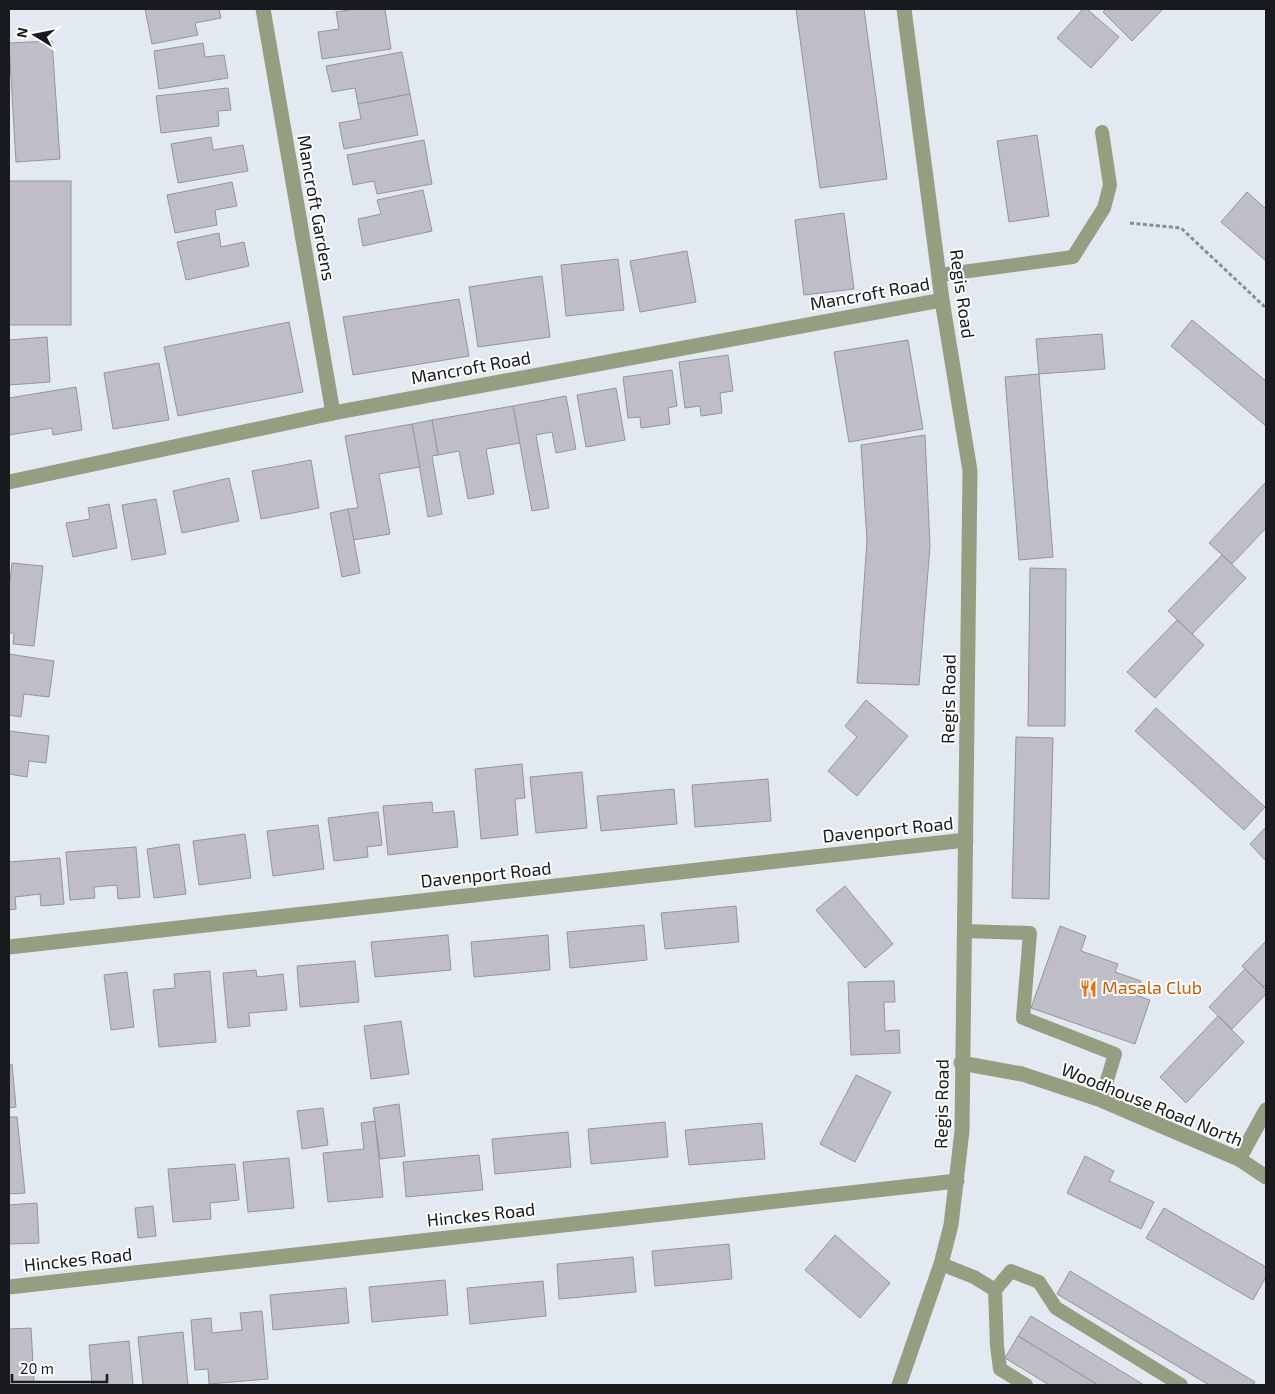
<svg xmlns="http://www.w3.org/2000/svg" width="1275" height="1394" viewBox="0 0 1275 1394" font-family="'Exo 2',sans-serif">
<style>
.building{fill:#bfbec7;stroke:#96949d}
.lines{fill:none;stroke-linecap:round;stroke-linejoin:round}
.path{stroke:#898e94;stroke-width:3;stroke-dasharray:4 2.5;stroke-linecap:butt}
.lane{stroke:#959e80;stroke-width:14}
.street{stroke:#959e80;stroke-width:15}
.labels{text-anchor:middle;stroke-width:4;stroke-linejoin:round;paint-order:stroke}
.street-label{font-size:18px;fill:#181a1d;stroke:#fff}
.food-label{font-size:18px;fill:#c56008;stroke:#fff;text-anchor:start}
</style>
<rect width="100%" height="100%" fill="#e2e9f1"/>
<g class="building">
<path d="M145 9H219L221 18 195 23 198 35 152 44Z"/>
<path d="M356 9H385L391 49 322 59 318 32 339 29 336 12Z"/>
<path d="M796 9H864L887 179 820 188Z"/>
<path d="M1083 9H1087L1119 37 1091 68 1057 38Z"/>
<path d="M1106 9H1163L1132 41 1103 12Z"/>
<path d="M52 41 60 159 16 162 9 43Z"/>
<path d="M203 43 205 57 224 55 228 78 159 89 154 51Z"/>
<path d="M402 52 410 94 358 104 355 88 332 92 326 66Z"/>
<path d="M228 88 231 110 218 111 219 126 161 133 156 96Z"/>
<path d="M410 94 418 135 344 149 339 123 361 119 358 104Z"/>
<path d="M1037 135 1049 216 1009 222 997 141Z"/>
<path d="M211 137 213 150 243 145 248 171 178 183 171 144Z"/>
<path d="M424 140 432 184 377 194 374 181 353 185 347 155Z"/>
<rect x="9" y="181" width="62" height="144"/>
<path d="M232 182 237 206 215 210 217 225 175 233 167 195Z"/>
<path d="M423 190 432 231 363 246 358 219 381 214 377 200Z"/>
<path d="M1247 192 1266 209V261L1221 222Z"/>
<path d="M844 213 854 289 804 295 795 220Z"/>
<path d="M219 233 221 247 244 242 249 266 186 280 177 242Z"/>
<path d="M687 251 696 302 640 312 630 261Z"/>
<path d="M618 259 624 310 566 316 561 265Z"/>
<path d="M542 276 550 337 478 347 469 287Z"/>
<path d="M459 299 469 356 353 375 343 317Z"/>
<path d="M1192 320 1266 381V426L1171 346Z"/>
<path d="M289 322 303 392 178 416 164 347Z"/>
<path d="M1102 334 1105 369 1039 374 1036 339Z"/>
<path d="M47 337 50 382 9 385V340Z"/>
<path d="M908 340 923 429 849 442 834 352Z"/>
<path d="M728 355 733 391 720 393 722 413 701 416 700 406 685 408 679 362Z"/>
<path d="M159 363 169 420 113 429 104 373Z"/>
<path d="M672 370 677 406 668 408 670 424 641 428 640 417 628 418 623 377Z"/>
<path d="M1039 374 1053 557 1019 560 1005 377Z"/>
<path d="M76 387 82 430 53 435 52 428 9 435V398Z"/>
<path d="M616 388 625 440 586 447 577 395Z"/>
<path d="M566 396 576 449 556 453 552 432 536 435 549 508 532 511 513 406Z"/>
<path d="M513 406 520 443 486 449 494 494 468 499 459 451 438 455 432 420Z"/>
<path d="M432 420 438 455 432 456 442 514 428 517 412 424Z"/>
<path d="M412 424 420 467 379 474 390 534 353 540 348 509 358 508 345 436Z"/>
<path d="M925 435 930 546 919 685 857 683 867 541 861 445Z"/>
<path d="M311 460 319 508 261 519 252 471Z"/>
<path d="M229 478 239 521 182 533 173 491Z"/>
<path d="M1266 482V528L1232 564 1209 543Z"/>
<path d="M156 499 166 554 132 560 122 505Z"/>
<path d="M109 504 117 548 73 557 66 523 90 519 88 508Z"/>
<path d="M348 509 360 573 342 577 330 513Z"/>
<path d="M1222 555 1246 578 1192 634 1168 611Z"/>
<path d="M12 563 43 566 34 646 13 644 14 633H9V591Z"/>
<path d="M1030 568 1066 569 1065 726H1028Z"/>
<path d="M1177 620 1204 645 1155 698 1127 672Z"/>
<path d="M9 654 54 661 49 697 24 694 21 717 9 715Z"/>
<path d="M866 700 908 736 857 796 828 771 857 737 845 726Z"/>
<path d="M1156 708 1265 807 1244 830 1135 731Z"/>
<path d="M9 731 49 736 46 763 29 761 27 777 9 774Z"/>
<path d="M1016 737 1053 738 1049 899 1012 898Z"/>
<path d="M522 764 525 798 515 799 518 835 481 839 475 769Z"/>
<path d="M582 772 587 828 536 833 530 777Z"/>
<path d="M768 779 771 821 695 827 692 785Z"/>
<path d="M674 789 677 824 601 831 597 796Z"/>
<path d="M432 802 433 813 454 811 458 847 388 855 383 806Z"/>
<path d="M378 812 382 845 367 847 368 857 334 861 328 818Z"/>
<path d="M318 825 324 869 273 876 267 831Z"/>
<path d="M1266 827V861L1250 844Z"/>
<path d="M245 834 251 878 199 885 193 841Z"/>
<path d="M179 844 186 894 154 898 147 849Z"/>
<path d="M136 847 140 897 118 899 117 885 94 887 95 898 70 900 66 852Z"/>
<path d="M60 858 64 904 41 906 40 894 15 897 16 909 9 910V862Z"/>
<path d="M845 886 893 944 865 968 816 910Z"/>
<path d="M736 906 739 942 665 949 661 913Z"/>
<path d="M644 925 647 960 570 968 567 932Z"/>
<path d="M1060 926 1086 936 1081 951 1118 964 1115 972 1141 981 1136 995 1150 1000 1135 1044 1031 1008Z"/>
<path d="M448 935 451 970 375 977 371 942Z"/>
<path d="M548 935 550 970 474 977 471 942Z"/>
<path d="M1266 941V984L1264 987 1242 966Z"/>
<path d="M355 961 359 1002 300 1007 297 966Z"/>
<path d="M1245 969 1266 990V994L1232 1029 1209 1007Z"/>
<path d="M256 970 257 977 283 974 287 1010 249 1013 250 1026 228 1028 223 973Z"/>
<path d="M210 971 216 1042 159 1047 153 990 175 988 174 974Z"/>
<path d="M127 972 134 1027 111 1030 104 975Z"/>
<path d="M894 981 895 1002H884L885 1031 899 1030 900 1053 851 1055 848 982Z"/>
<path d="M1218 1016 1244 1042 1186 1103 1160 1077Z"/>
<path d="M401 1021 409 1074 371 1079 364 1026Z"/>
<path d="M12 1064 16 1107 9 1108V1065Z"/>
<path d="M856 1075 891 1092 855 1162 820 1144Z"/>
<path d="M399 1104 405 1156 380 1159 373 1108Z"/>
<path d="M323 1108 328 1145 302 1149 297 1111Z"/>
<path d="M9 1117H17L25 1193 9 1194Z"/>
<path d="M375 1121 383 1197 328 1202 323 1153 364 1149 361 1123Z"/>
<path d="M665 1122 668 1157 591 1164 588 1129Z"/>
<path d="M762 1123 765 1159 689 1165 685 1130Z"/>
<path d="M568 1132 571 1167 495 1174 492 1139Z"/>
<path d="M479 1155 483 1190 406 1197 403 1162Z"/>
<path d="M1085 1156 1114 1171 1109 1181 1154 1202 1141 1229 1067 1193Z"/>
<path d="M289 1158 294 1208 248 1212 243 1162Z"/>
<path d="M235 1164 239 1200 210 1203 211 1219 173 1222 168 1169Z"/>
<path d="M37 1203 39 1243 9 1244V1205Z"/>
<path d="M153 1206 156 1236 138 1238 135 1208Z"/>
<path d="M1164 1208 1266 1267V1277L1253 1300 1146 1238Z"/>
<path d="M835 1235 890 1283 860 1318 805 1270Z"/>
<path d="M729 1244 732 1279 655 1286 652 1251Z"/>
<path d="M633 1257 636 1292 559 1299 557 1264Z"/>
<path d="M1070 1271 1255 1382 1253 1385H1209L1057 1294Z"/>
<path d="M445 1280 448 1315 372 1322 369 1287Z"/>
<path d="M543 1281 546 1316 470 1324 467 1288Z"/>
<path d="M346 1288 349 1323 273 1330 270 1295Z"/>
<path d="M262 1311 268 1379 209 1384 208 1369 195 1370 191 1320 211 1318 212 1333 242 1330 240 1313Z"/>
<path d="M1031 1316 1144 1385H1098L1018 1336Z"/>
<path d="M31 1328 34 1382 9 1383V1329Z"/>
<path d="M183 1332 188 1385H143L138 1337Z"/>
<path d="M1018 1336 1098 1385H1049L1005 1358Z"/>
<path d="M129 1341 133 1385H92L89 1345Z"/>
</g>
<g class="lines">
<path class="path" d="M1130 223 1181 228 1266 308"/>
<g class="lane">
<path d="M940 275 1073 257 1104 208 1110 185 1102 132"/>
<path d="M964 931 1030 933 1023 1018 1115 1054 1101 1100"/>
<path d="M941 1264 974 1277 995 1290 997 1346 1000 1369 1026 1385"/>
<path d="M995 1290 1011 1271 1039 1282 1056 1308 1181 1385"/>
</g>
<g class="street">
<path d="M263 9 333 413"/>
<path d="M9 482 333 413 942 300"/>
<path d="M9 947 966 840"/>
<path d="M961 1063 1022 1074 1101 1100 1239 1159 1266 1177"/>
<path d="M1239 1159 1266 1110"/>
<path d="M9 1287 957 1181"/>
<path d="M899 1385 941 1264 951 1225 962 1131 970 471 942 300 904 9"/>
</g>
</g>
<defs>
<symbol id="restaurant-bare" viewBox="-9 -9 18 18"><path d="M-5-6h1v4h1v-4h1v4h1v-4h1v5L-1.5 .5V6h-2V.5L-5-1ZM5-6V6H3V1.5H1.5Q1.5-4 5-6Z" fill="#e8710a" stroke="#fff" stroke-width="2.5" paint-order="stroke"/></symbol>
</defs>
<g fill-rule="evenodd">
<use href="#restaurant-bare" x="1076" y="976" width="25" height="25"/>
</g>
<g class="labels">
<g class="street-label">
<text transform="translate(316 208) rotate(80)" y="6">Mancroft Gardens</text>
<text transform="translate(870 294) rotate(-10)" y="6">Mancroft Road</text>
<text transform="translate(962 294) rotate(82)" y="6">Regis Road</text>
<text transform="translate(471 368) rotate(-10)" y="6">Mancroft Road</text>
<text transform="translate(949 699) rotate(-89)" y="6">Regis Road</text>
<text transform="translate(888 830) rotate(-6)" y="6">Davenport Road</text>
<text transform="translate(486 875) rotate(-6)" y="6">Davenport Road</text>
<text transform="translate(942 1104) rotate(-89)" y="6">Regis Road</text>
<text transform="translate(1152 1105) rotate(22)" y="6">Woodhouse Road North</text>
<text transform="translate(481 1215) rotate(-6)" y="6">Hinckes Road</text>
<text transform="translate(78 1260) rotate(-6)" y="6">Hinckes Road</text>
</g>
<g class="food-label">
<text x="1102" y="994">Masala Club</text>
</g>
</g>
<rect width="1275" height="1394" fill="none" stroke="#181a1d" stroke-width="20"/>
<g transform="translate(35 35) rotate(280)" stroke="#ffffff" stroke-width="4" paint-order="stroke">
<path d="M0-4L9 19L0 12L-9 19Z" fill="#181a1d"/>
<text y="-8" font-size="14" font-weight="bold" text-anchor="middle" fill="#181a1d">N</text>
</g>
<path d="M12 1374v8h95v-8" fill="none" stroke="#181a1d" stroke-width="2.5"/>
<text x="20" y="1374" font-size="15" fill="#181a1d" stroke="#ffffff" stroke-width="4" paint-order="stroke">20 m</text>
</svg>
